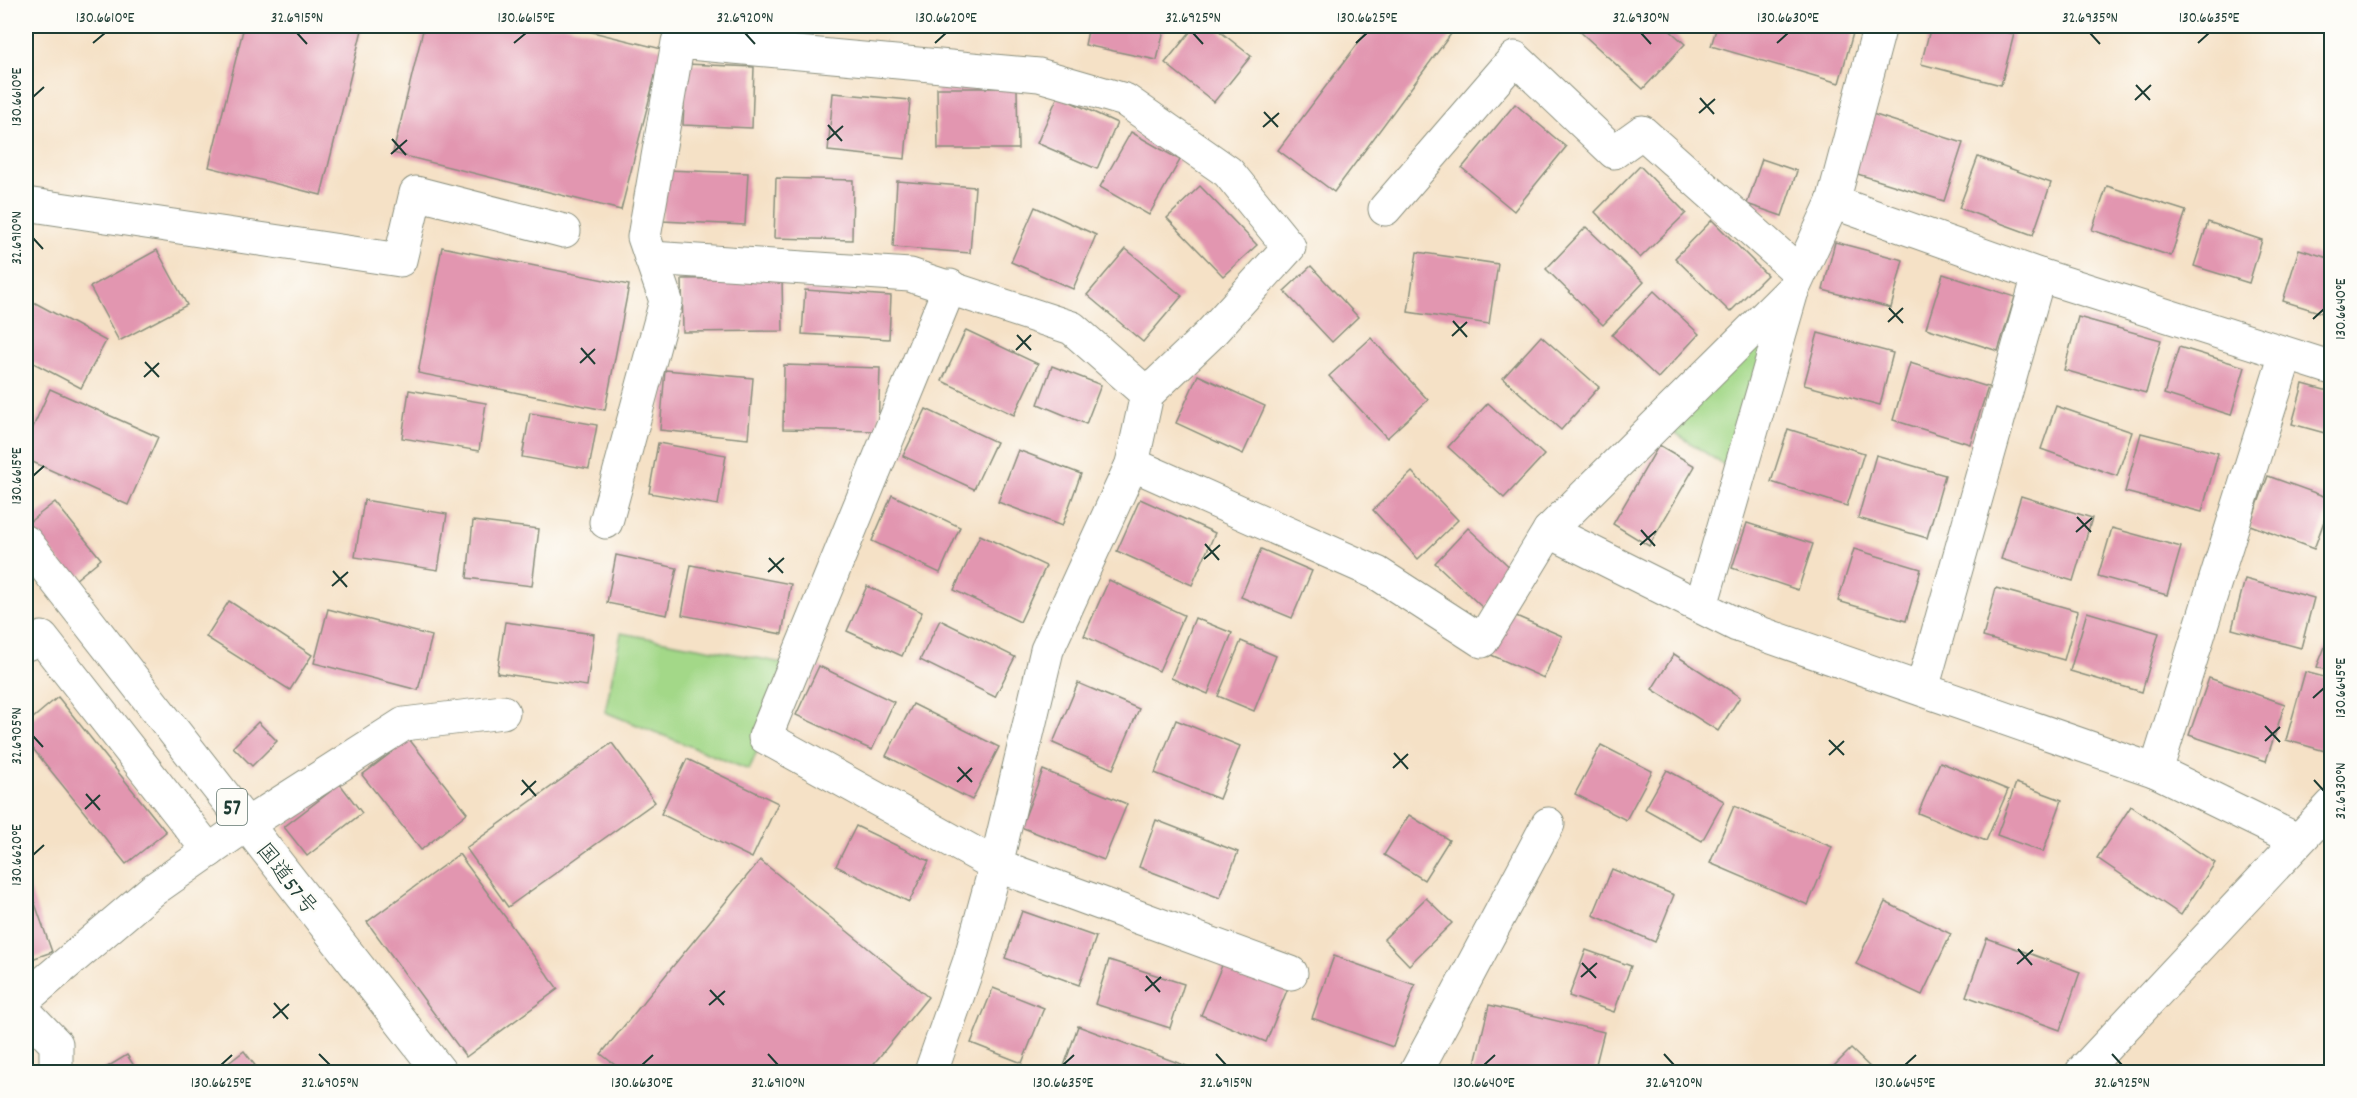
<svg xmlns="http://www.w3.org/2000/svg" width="2357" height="1098" viewBox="0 0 2357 1098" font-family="Dekko,'Klee One',sans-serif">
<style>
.green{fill:#a3d888;stroke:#618a5e;stroke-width:1.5}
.building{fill:#e296b0}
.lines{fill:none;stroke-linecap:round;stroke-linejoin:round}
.minor-casing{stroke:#8a8f7d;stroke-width:35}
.highway-casing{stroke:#8a8f7d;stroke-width:35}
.minor{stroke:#fff;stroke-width:33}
.highway{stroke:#fff;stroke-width:33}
.ticks{fill:none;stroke:#1f3d34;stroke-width:2}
.labels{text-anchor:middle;stroke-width:5;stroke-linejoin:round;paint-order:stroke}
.shield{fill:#fdfcf7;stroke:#62766e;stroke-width:1.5}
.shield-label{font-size:21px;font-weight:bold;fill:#1f3d34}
.street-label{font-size:22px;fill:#1f3d34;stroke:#fdfcf7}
.neatline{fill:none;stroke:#1f3d34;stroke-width:2}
.ticks-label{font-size:15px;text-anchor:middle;fill:#1f3d34}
</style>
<rect width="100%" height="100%" fill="#fdfcf7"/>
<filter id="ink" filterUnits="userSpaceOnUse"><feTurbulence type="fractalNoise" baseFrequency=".0167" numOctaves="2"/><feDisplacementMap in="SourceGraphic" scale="12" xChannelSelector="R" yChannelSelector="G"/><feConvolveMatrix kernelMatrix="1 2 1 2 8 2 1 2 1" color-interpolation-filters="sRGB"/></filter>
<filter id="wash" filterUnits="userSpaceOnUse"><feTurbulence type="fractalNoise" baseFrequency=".008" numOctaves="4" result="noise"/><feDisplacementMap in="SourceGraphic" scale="24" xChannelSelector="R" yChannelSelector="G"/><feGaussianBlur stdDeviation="1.35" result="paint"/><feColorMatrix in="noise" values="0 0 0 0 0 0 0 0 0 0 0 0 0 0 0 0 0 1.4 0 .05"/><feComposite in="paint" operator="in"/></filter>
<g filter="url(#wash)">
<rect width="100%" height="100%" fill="#f5e1c6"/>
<g class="green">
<path d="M1793 289 1739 475 1657 421Z"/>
<path d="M621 633 794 665 749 770 605 712Z"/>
</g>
<g id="blocks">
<g class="building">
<path d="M244 26H363L321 195 209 167Z"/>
<path d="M424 26H568L662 49 621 210 393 153Z"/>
<path d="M779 26H898V31L779 29Z"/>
<path d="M1089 26H1165L1157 60 1085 45Z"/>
<path d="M1195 26H1213L1251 56 1214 102 1165 63Z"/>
<path d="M1371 26H1439L1451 34 1334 192 1278 150Z"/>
<path d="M1574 26H1665L1685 44 1643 89Z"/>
<path d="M1717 26H1855L1839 83 1711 46Z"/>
<path d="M1931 26H1982L2014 34 2001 85 1921 64Z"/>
<path d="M686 64 754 67 752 128 683 125Z"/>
<path d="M937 88H1017L1018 149H938Z"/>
<path d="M833 93 910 100 905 159 828 151Z"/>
<path d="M1058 96 1117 123 1097 169 1037 143Z"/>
<path d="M1515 104 1566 147 1514 211 1462 168Z"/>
<path d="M1866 112 1963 143 1944 201 1848 171Z"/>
<path d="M1131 132 1180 160 1149 215 1100 187Z"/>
<path d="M1978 157 2051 183 2033 235 1959 208Z"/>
<path d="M1762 159 1797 171 1782 216 1747 204Z"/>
<path d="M1640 166 1686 213 1640 258 1595 212Z"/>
<path d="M665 170 748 173 745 225 662 221Z"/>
<path d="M776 178 853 180 852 240 774 238Z"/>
<path d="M897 181 975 187 970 253 893 247Z"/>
<path d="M1200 186 1257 245 1223 276 1167 218Z"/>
<path d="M2107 186 2186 211 2171 256 2092 230Z"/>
<path d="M1035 207 1096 235 1073 289 1011 262Z"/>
<path d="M1712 220 1767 275 1730 312 1675 258Z"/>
<path d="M2208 222 2262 240 2249 283 2194 266Z"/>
<path d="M1586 227 1644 282 1603 325 1546 269Z"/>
<path d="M1835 242 1903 260 1891 308 1823 290Z"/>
<path d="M442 247 629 285 605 410 418 373Z"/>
<path d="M1126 249 1182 296 1143 342 1087 295Z"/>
<path d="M2299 249 2332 259V316L2283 301Z"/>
<path d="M157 250 187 305 119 341 90 287Z"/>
<path d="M1417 252 1498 264 1489 324 1408 312Z"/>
<path d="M1311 266 1358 317 1332 342 1284 291Z"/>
<path d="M1943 274 2015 297 1998 351 1926 328Z"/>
<path d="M782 278 783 331 683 332 682 279Z"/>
<path d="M805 290 891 296 889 339 802 334Z"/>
<path d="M1654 291 1699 334 1658 378 1612 335Z"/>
<path d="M26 298 106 341 81 388 26 359Z"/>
<path d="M2078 317 2161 340 2146 393 2064 370Z"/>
<path d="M966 330 1038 364 1014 415 942 381Z"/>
<path d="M1818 333 1893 353 1880 405 1804 385Z"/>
<path d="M1541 336 1599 387 1561 430 1503 378Z"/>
<path d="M1371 338 1428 400 1387 438 1329 376Z"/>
<path d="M2179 347 2245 367 2231 415 2164 394Z"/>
<path d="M1910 363 1988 387 1970 444 1893 420Z"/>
<path d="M784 365 880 368 878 431 783 429Z"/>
<path d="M1052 366 1101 385 1086 424 1038 404Z"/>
<path d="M665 370 753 378 748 439 660 430Z"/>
<path d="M1198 375 1265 406 1243 454 1176 423Z"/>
<path d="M2303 384 2332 392V435L2292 424Z"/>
<path d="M50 389 158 437 128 505 26 459V443Z"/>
<path d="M409 390 486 403 479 451 402 438Z"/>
<path d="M1488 403 1544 455 1504 498 1448 447Z"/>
<path d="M2056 406 2132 432 2117 476 2041 449Z"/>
<path d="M926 409 996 442 974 489 903 456Z"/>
<path d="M530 413 597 425 589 469 522 457Z"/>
<path d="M1788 429 1864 453 1847 506 1771 482Z"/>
<path d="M2141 433 2218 453 2202 512 2125 492Z"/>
<path d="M658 443 726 455 718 505 649 493Z"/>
<path d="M1659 445 1695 466 1649 546 1613 524Z"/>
<path d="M1018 450 1081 474 1062 526 998 502Z"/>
<path d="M1876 455 1945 475 1927 538 1858 518Z"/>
<path d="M1412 472 1458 520 1418 559 1373 510Z"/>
<path d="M2268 476 2332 499 2314 549 2250 525Z"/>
<path d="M892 495 960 527 940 573 872 541Z"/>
<path d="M2021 496 2092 518 2073 581 2001 559Z"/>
<path d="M1140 499 1215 533 1192 585 1117 551Z"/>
<path d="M364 500 447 514 438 570 355 557Z"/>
<path d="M55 502 101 559 75 580 28 523Z"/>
<path d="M473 521 539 529 532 586 467 578Z"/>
<path d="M1747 523 1813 544 1798 590 1732 568Z"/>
<path d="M1468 528 1516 573 1483 608 1435 563Z"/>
<path d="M2112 528 2181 547 2167 595 2098 576Z"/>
<path d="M980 535 1046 566 1020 622 954 590Z"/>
<path d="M1261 549 1312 571 1292 618 1241 597Z"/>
<path d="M1854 549 1921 569 1906 621 1838 601Z"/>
<path d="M616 555 677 568 667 615 607 603Z"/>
<path d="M691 565 791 584 782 634 682 615Z"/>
<path d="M2245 579 2314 598 2301 648 2232 629Z"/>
<path d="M1109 580 1184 615 1159 671 1084 636Z"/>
<path d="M867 586 922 612 902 656 847 631Z"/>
<path d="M1996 588 2078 611 2064 660 1983 637Z"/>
<path d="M229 601 312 655 290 690 206 637Z"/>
<path d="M328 609 432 636 418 690 314 663Z"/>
<path d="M1507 612 1562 636 1544 678 1489 654Z"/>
<path d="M2087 612 2159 633 2142 692 2070 671Z"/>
<path d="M1195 618 1232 633 1208 694 1171 678Z"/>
<path d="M940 620 1015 657 995 697 920 660Z"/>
<path d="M505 622 594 634 587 686 497 673Z"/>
<path d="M2332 629V672L2317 667Z"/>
<path d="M1241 641 1276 656 1254 711 1218 696Z"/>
<path d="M1674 654 1740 697 1718 731 1652 689Z"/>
<path d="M819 666 894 702 872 750 796 715Z"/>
<path d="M2305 672 2332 679V728L2325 751 2286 740Z"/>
<path d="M2209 678 2285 704 2266 761 2189 735Z"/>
<path d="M1078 683 1139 709 1113 769 1053 743Z"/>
<path d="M58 697 166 832 126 864 26 740V724Z"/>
<path d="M913 704 999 747 972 800 886 756Z"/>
<path d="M1176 720 1240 746 1219 799 1155 773Z"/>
<path d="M258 722 277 741 252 766 233 747Z"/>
<path d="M409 739 467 813 421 850 362 775Z"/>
<path d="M612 743 655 802 508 907 466 848Z"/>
<path d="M1601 745 1652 771 1626 820 1575 794Z"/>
<path d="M687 759 778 803 752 858 661 814Z"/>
<path d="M1940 762 2008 790 1986 841 1918 813Z"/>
<path d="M1043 770 1127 804 1104 860 1021 827Z"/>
<path d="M1667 770 1724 801 1702 841 1645 809Z"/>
<path d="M2016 783 2062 800 2043 852 1997 835Z"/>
<path d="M340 784 362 813 307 856 284 827Z"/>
<path d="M1734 806 1832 847 1808 905 1710 863Z"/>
<path d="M2131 806 2215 863 2181 915 2097 858Z"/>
<path d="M1409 815 1449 840 1424 880 1384 855Z"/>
<path d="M1156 820 1238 852 1220 898 1139 867Z"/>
<path d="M856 826 929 861 909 902 836 866Z"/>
<path d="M459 854 558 989 466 1057 367 922Z"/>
<path d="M760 860 928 997 867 1072H624L601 1054Z"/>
<path d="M1612 869 1674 895 1655 942 1593 915Z"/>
<path d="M26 878 52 952 26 961Z"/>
<path d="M1426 898 1452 923 1409 965 1384 939Z"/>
<path d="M1885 902 1951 934 1922 995 1856 964Z"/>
<path d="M1022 911 1096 937 1079 985 1005 958Z"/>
<path d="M1987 938 2080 972 2060 1030 1966 996Z"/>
<path d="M1586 950 1631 966 1614 1012 1569 996Z"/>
<path d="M1226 956 1290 983 1266 1042 1201 1015Z"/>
<path d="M1334 956 1415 985 1393 1047 1312 1018Z"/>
<path d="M1109 960 1184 984 1170 1028 1095 1004Z"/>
<path d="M993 988 1044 1008 1022 1063 971 1043Z"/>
<path d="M1489 1005 1604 1032 1594 1072H1473Z"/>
<path d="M1078 1026 1200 1071 1199 1072H1062Z"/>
<path d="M1851 1049 1875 1072H1828Z"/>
<path d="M244 1051 260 1072H217Z"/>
<path d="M127 1055 138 1072H99Z"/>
</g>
</g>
</g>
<g filter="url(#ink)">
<use href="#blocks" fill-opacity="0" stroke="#8a8f7d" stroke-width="1.5"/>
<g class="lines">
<defs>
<g id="minor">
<path d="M1833 202 1880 26"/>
<path d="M26 204 400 260 416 193 564 231"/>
<path d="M1385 209 1515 58 1614 152 1642 132 1800 273"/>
<path d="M651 258 910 275 1072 328 1147 394"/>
<path d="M950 286 765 737 996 865 1291 973"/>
<path d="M1132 464 1377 573 1482 641 1549 531 1793 289 1833 202 2039 275 2332 368"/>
<path d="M606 522 666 301 644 237 678 42 1039 75 1125 100 1228 172 1289 247 1209 335 1147 394 1132 464 1047 650 996 865 970 960 931 1072"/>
<path d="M1549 531 1737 625 2156 771 2297 840"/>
<path d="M1701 606 1792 291"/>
<path d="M26 644 42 638 209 851"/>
<path d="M1922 689 2039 275"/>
<path d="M2156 771 2286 354"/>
<path d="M26 998 153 890 246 825 404 724 503 712"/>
<path d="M26 1013 56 1044V1072"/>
<path d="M1416 1072 1548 824"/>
<path d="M2082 1072 2332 805"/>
</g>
<path id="highway" d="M26 542 440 1072"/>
</defs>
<use href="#minor" class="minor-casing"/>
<use href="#highway" class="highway-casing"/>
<use href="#minor" class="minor"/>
<use href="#highway" class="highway"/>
</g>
</g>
<path class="ticks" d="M297 33 307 44M745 33 755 44M1193 33 1203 44M1641 33 1651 44M2090 33 2100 44M93 43 105 33M514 43 526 33M935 43 946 33M1356 43 1367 33M1777 43 1788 33M2198 43 2209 33M2136 85 2150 100M33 97 44 87M1700 98 1714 114M2135 100 2151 85M1264 112 1278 127M1699 113 1715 99M828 125 842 141M1263 127 1279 113M392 139 406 155M827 140 843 126M391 154 407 140M33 238 43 249M1889 308 1903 323M2313 319 2324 309M1453 321 1467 337M1888 322 1903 308M1017 335 1031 350M1452 336 1467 322M581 348 595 364M1016 350 1031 335M145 362 159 377M580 363 595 349M144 377 159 363M33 476 44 466M2077 517 2091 532M1641 530 1655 546M2076 532 2092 518M1205 544 1219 560M1640 545 1656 531M769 558 783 573M1204 559 1220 545M333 571 347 587M768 572 784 558M332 586 348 572M2313 698 2324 688M2265 726 2280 742M33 736 43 747M1829 740 1844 755M2265 741 2280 727M1394 753 1408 769M1829 755 1844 741M958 767 972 782M1393 768 1408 754M522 780 536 796M2314 780 2324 791M957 782 972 768M86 794 100 810M521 795 536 781M85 809 100 795M33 855 44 845M2018 949 2032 965M1582 963 1596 978M2017 964 2033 950M1146 976 1160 992M1581 977 1597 963M710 990 724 1005M1145 991 1161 977M274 1003 288 1019M709 1005 725 991M273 1018 289 1004M319 1054 330 1065M768 1054 778 1065M1216 1054 1226 1065M1664 1054 1674 1065M2112 1054 2122 1065M221 1065 232 1055M642 1065 653 1055M1063 1065 1074 1055M1484 1065 1495 1055M1905 1065 1916 1055"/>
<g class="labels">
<rect class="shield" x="217" y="789" width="30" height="36" rx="4.5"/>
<g class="shield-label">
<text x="232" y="814">57</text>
</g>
<g class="street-label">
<text transform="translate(288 878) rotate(52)" y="8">国道57号</text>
</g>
</g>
<rect width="2357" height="1098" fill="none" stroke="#fdfcf7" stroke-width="66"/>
<rect x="33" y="33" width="2291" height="1032" class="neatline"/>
<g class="ticks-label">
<text x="105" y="22">130.6610°E</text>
<text x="297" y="22">32.6915°N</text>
<text x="526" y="22">130.6615°E</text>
<text x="745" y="22">32.6920°N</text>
<text x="946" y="22">130.6620°E</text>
<text x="1193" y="22">32.6925°N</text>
<text x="1367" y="22">130.6625°E</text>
<text x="1641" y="22">32.6930°N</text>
<text x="1788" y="22">130.6630°E</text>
<text x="2090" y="22">32.6935°N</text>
<text x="2209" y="22">130.6635°E</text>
<text transform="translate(16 97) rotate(-90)" y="5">130.6610°E</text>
<text transform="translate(16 238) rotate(-90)" y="5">32.6910°N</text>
<text transform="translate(2340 309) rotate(-90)" y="5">130.6640°E</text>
<text transform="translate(16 476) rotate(-90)" y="5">130.6615°E</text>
<text transform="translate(2340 688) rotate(-90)" y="5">130.6645°E</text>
<text transform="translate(16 736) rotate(-90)" y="5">32.6905°N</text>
<text transform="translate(2340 791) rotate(-90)" y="5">32.6930°N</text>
<text transform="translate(16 855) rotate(-90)" y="5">130.6620°E</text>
<text x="221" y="1087">130.6625°E</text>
<text x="330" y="1087">32.6905°N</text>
<text x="642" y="1087">130.6630°E</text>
<text x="778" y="1087">32.6910°N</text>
<text x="1063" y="1087">130.6635°E</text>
<text x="1226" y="1087">32.6915°N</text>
<text x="1484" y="1087">130.6640°E</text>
<text x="1674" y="1087">32.6920°N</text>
<text x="1905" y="1087">130.6645°E</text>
<text x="2122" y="1087">32.6925°N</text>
</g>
</svg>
